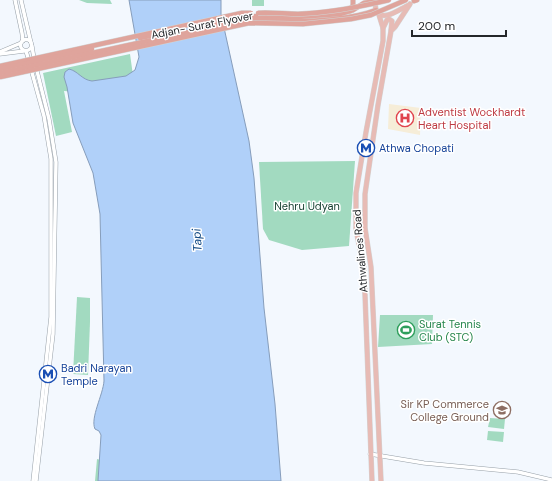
<svg xmlns="http://www.w3.org/2000/svg" width="552" height="481" viewBox="0 0 552 481" font-family="'DM Sans',sans-serif">
<style>
.medical{fill:#f6edd8}
.green{fill:#a2dac0}
.water{fill:#b0d0f9;stroke:#869dbb}
.lines{fill:none;stroke-linecap:round;stroke-linejoin:round}
.tertiary-casing{stroke:#969fa7;stroke-width:4.5}
.primary-casing{stroke:#d3d4d4;stroke-width:5.5}
.trunk-casing{stroke:#d3d4d4;stroke-width:5.5}
.tertiary{stroke:#fff;stroke-width:3.5}
.primary{stroke:#e7bbb5;stroke-width:4.5}
.trunk{stroke:#dfa49c;stroke-width:4.5}
.trunk-bridge-casing{stroke:#d3d4d4;stroke-width:5.5;stroke-linecap:butt}
.trunk-bridge{stroke:#dfa49c;stroke-width:4.5}
.labels{text-anchor:middle;stroke-width:3;stroke-linejoin:round;paint-order:stroke}
.street-label{font-size:11px;fill:#24272a;stroke:#fff}
.health-label{font-size:11px;fill:#be3a42;stroke:#fff;text-anchor:start}
.transit-label{font-size:11px;fill:#164399;stroke:#fff;text-anchor:start}
.park-label{font-size:11px;fill:#113c2c;stroke:#fff}
.leisure-label{font-size:11px;fill:#27864d;stroke:#fff;text-anchor:start}
.education-label{font-size:11px;fill:#785e54;stroke:#fff;text-anchor:end}
.water-label{font-size:12px;font-style:italic;fill:#134a84;stroke:#fff}
</style>
<rect width="100%" height="100%" fill="#f3f8fe"/>
<path class="medical" d="M389 104 421 108 420 135 388 129Z"/>
<g class="green">
<path d="M79 0H110L112 4 87 3Z"/>
<rect x="252" y="0" width="12" height="6"/>
<path d="M130 54 136 97 64 91 72 132 56 136 43 73Z"/>
<path d="M355 161 349 246 302 250 269 240 263 229 259 162Z"/>
<path d="M77 297 90 298V322L88 375 73 374Z"/>
<path d="M380 315H433L432 344 378 347Z"/>
<path d="M490 418 505 419 504 429 488 427Z"/>
<path d="M488 431 504 432 503 442 487 440Z"/>
<path d="M97 459 104 461 103 481H95Z"/>
</g>
<path class="water" d="M129 0H221V14L249 141 254 178 264 308 275 404 281 481H98L101 435 99 431 95 429C90 418 103 395 104 381L100 214 93 173 73 123 67 87 64 77 65 72 69 69C78 71 82 80 92 81L126 76 135 70 139 57Z"/>
<g class="lines">
<defs>
<g id="tertiary">
<path d="M15 0 22 33 23 41"/>
<path d="M21 0 31 43"/>
<circle cx="26" cy="45" r="5.5"/>
<path d="M32 46 34 59"/>
<path d="M26 51 29 61"/>
<path d="M0 52 21 43"/>
<path d="M0 54 24 51"/>
<path d="M36 67 49 119 56 162 53 334 36 481"/>
<path d="M31 69 44 116 51 159V317L33 481"/>
<path d="M370 454 424 463 518 472 552 480"/>
</g>
<g id="primary">
<path d="M375 0C375 4 375 8 377 12 384 22 401 8 409 5"/>
<path d="M383 28 387 20 389 19 392 21 391 30"/>
<path d="M372 481 364 268 356 230V193L366 132 383 41V28L379 15"/>
<path d="M381 481 371 267 365 228V194L378 105 391 31 395 27 410 4"/>
</g>
<g id="trunk">
<path d="M414 1 417 0"/>
<path d="M350 11 353 5V0"/>
<path d="M246 16 297 17 340 14 353 10 364 3 375 1"/>
<path d="M244 20C258 18 274 21 287 21 311 22 354 19 376 10"/>
</g>
</defs>
<use href="#tertiary" class="tertiary-casing"/>
<use href="#primary" class="primary-casing"/>
<use href="#trunk" class="trunk-casing"/>
<use href="#tertiary" class="tertiary"/>
<use href="#primary" class="primary"/>
<use href="#trunk" class="trunk"/>
<defs>
<g id="trunk-bridge">
<path d="M258 13C271 12 285 14 298 14 329 13 359 7 389 0"/>
<path d="M211 23 246 16"/>
<path d="M140 38 168 32"/>
<path d="M0 66 242 13H251"/>
<path d="M0 69 92 49"/>
<path d="M0 73 244 20"/>
<path d="M0 77 249 23 303 24 351 19 371 15 406 0"/>
</g>
</defs>
<use href="#trunk-bridge" class="trunk-bridge-casing"/>
<use href="#trunk-bridge" class="trunk-bridge"/>
</g>
<defs>
<symbol id="hospital-ring" viewBox="-11 -11 22 22"><circle r="9.5" fill="#fff" stroke="#e0444e" stroke-width="1.5"/><path d="M-5-5h3v3.5h4V-5h3V5h-3V1.5h-4V5h-3Z" fill="#e0444e"/></symbol>
<symbol id="metro-ring" viewBox="-11 -11 22 22"><circle r="9.5" fill="#fff" stroke="#1a4fb4" stroke-width="1.5"/><path d="M-5.5 5V-5H-3L0 0L3-5H5.5V5H3V-.5L0 4L-3-.5V5Z" fill="#1a4fb4"/></symbol>
<symbol id="stadium-ring" viewBox="-11 -11 22 22"><circle r="9.5" fill="#fff" stroke="#2e9e5b" stroke-width="1.5"/><path d="M0-5a6.5 5 0 1 0 0 10a6.5 5 0 1 0 0-10ZM-3.5-1.8h7v3.6h-7Z" fill="#2e9e5b"/></symbol>
<symbol id="university-ring" viewBox="-11 -11 22 22"><circle r="9.5" fill="#fff" stroke="#8d6e63" stroke-width="1.5"/><path d="M0-5L7-2L0 1L-7-2ZM-4 1L0 2.5L4 1V4Q0 6-4 4Z" fill="#8d6e63"/></symbol>
</defs>
<g fill-rule="evenodd">
<use href="#hospital-ring" x="395" y="108" width="20" height="20"/>
<use href="#metro-ring" x="356" y="138" width="20" height="20"/>
<use href="#stadium-ring" x="396" y="320" width="20" height="20"/>
<use href="#metro-ring" x="38" y="364" width="20" height="20"/>
<use href="#university-ring" x="492" y="400" width="20" height="20"/>
</g>
<g class="labels">
<g class="street-label">
<text transform="translate(202 25) rotate(-11)" y="4">Adjan- Surat Flyover</text>
<text transform="translate(360 251) rotate(-95)" y="4">Athwalines Road</text>
</g>
<g class="health-label">
<text x="418" y="116">Adventist Wockhardt<tspan x="418" dy="13">Heart Hospital</tspan></text>
</g>
<g class="transit-label">
<text x="379" y="152">Athwa Chopati</text>
<text x="61" y="372">Badri Narayan<tspan x="61" dy="13">Temple</tspan></text>
</g>
<g class="park-label">
<text x="307" y="210">Nehru Udyan</text>
</g>
<g class="leisure-label">
<text x="419" y="328">Surat Tennis<tspan x="419" dy="13">Club (STC)</tspan></text>
</g>
<g class="education-label">
<text x="489" y="408">Sir KP Commerce<tspan x="489" dy="13">College Ground</tspan></text>
</g>
<g class="water-label">
<text transform="translate(197 240) rotate(-94)" y="4">Tapi</text>
</g>
</g>
<path d="M412 30v6h94v-6" fill="none" stroke="#24272a" stroke-width="2"/>
<text x="418" y="30" font-size="12" fill="#24272a" stroke="#ffffff" stroke-width="3" paint-order="stroke">200 m</text>
</svg>
